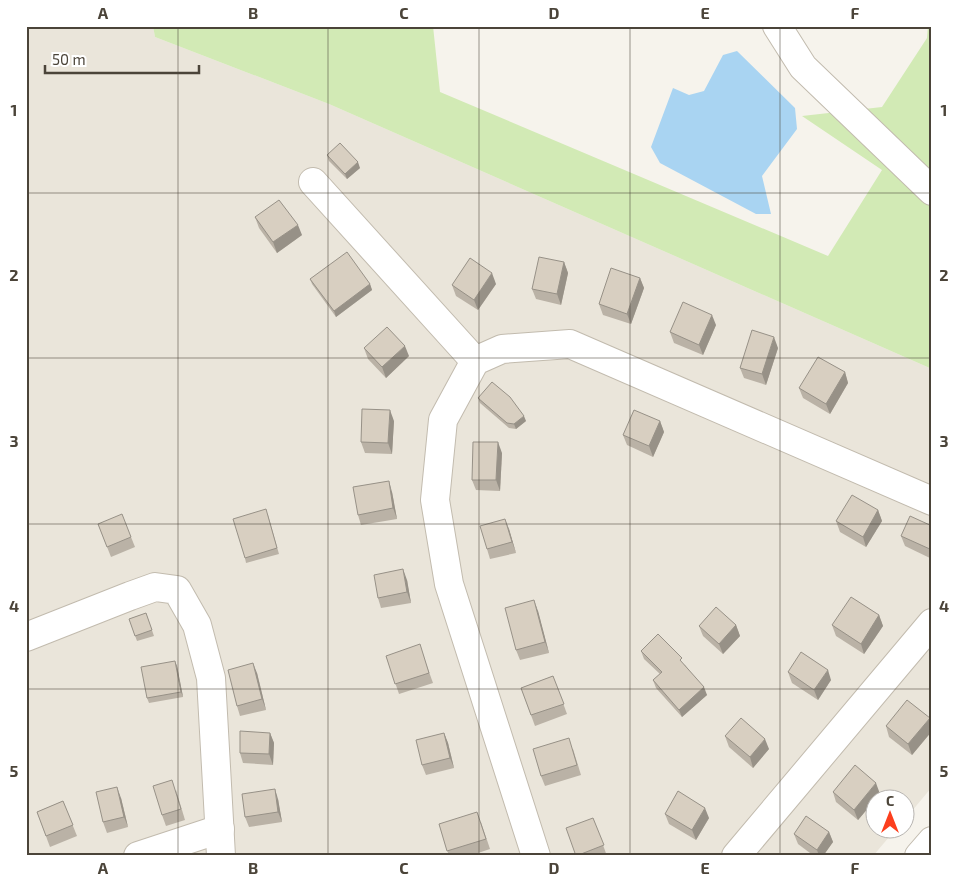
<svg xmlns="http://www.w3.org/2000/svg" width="958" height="882" viewBox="0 0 958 882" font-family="'Exo 2',sans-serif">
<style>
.residential{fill:#eae5da}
.green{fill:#d2eab5}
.water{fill:#a9d4f2}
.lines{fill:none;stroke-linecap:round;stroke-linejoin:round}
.minor-casing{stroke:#c2bbae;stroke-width:30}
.minor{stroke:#fff;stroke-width:28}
.wall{fill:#bab2a6}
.shaded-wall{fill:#979187}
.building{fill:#d8cfc1;stroke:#979187}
.grid{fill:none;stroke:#4b4439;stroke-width:1;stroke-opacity:0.55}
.neatline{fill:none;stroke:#4b4439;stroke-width:2}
.grid-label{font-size:16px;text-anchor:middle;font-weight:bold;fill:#4b4439}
</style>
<rect width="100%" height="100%" fill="#f6f3ec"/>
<path class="residential" d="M26 26H153L155 37 329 104 932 369V787L906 818V800H876V830H895L873 856H26Z"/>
<path class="green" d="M153 26H433L440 92 828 256 882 170 802 116 882 107 927 38 928 26H932V369L329 104 155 37Z"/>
<path class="water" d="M737 51 795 108 797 129 762 176 771 214H756L660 163 651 147 673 88 689 95 704 91 723 55Z"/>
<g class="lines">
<defs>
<g id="minor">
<path d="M777 26 803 67 932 191"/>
<path d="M313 182 475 361"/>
<path d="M26 637 130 596 155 587 177 590 197 625 211 678 221 856"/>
<path d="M138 856 220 829"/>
<path d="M536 856 449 584 435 500 443 420 475 361 502 349 570 344 932 501"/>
<path d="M736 856 932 623"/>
<path d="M919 856 932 841"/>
</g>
</defs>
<use href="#minor" class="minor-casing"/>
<use href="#minor" class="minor"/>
</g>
<g class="wall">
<path d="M327 155 360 168 347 179 329 161Z"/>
<path d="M255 217 302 235 277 253 259 228Z"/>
<path d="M564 262 568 273 561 305 536 299 532 289Z"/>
<path d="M640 278 644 288 631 324 603 315 599 304Z"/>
<path d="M310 279 370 284 372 290 336 317 312 284Z"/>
<path d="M496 284 478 310 456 296 452 285Z"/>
<path d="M716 325 703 355 674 343 670 332Z"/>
<path d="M364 348 409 356 386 378 368 359Z"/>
<path d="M778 348 766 385 744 378 740 368Z"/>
<path d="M845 372 848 383 830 414 803 398 799 388Z"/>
<path d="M478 398 526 421 516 429 509 428 480 403Z"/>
<path d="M394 421 392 454 365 453 361 442Z"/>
<path d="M660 421 664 432 653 457 627 445 623 435Z"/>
<path d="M502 453 500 491 476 490 472 480Z"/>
<path d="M392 492 397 519 361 525 358 515Z"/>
<path d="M878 510 882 521 866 547 840 532 836 521Z"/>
<path d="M268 515 279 554 246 563 245 558Z"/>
<path d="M98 524 131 537 135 547 111 557Z"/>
<path d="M932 526V559L905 546 901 536Z"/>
<path d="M509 529 516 553 490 559 487 549Z"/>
<path d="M407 580 411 603 381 608 378 598Z"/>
<path d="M538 611 549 653 520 660 516 650Z"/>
<path d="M146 613 154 636 137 641 129 619Z"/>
<path d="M879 615 883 626 864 654 836 636 832 625Z"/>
<path d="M736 625 740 636 723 654 703 636 699 626Z"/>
<path d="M641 651 685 665 707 695 682 717 656 688 653 680 660 674 644 659Z"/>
<path d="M423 655 433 683 399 694 386 656Z"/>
<path d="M177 666 183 697 149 703 147 698Z"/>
<path d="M788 672 831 680 818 700 792 683Z"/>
<path d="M257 673 266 710 240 716 237 706Z"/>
<path d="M553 676 567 714 535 726 521 688Z"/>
<path d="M932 724V731L912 755 889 737 886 726Z"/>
<path d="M270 733 274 743 273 765 243 763 240 753Z"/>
<path d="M444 733 448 743 454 768 426 775 422 765Z"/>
<path d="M725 736 769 749 753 768 729 747Z"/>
<path d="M573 749 581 775 545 786 541 776Z"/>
<path d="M176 790 185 820 166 826 162 815Z"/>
<path d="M833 792 880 794 858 820 836 802Z"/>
<path d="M121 798 128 827 107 833 103 822Z"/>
<path d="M278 799 282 822 249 827 245 817Z"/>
<path d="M63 801 77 836 50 847 37 812Z"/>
<path d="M665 814 709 818 696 840 669 824Z"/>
<path d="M593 818 607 856H576Z"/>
<path d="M481 822 490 849 469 856H449L439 824Z"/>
<path d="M829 832 833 842 823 856H814L798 844 794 834Z"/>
</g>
<g class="shaded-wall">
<path d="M358 162 360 168 347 179 345 174Z"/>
<path d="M298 225 302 235 277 253 273 242Z"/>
<path d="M564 262 568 273 561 305 557 294Z"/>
<path d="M492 273 496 284 478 310 474 300Z"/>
<path d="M640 278 644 288 631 324 627 314Z"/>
<path d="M370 284 372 290 336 317 334 311Z"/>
<path d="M712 315 716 325 703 355 699 345Z"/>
<path d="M774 337 778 348 766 385 762 374Z"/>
<path d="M405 346 409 356 386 378 382 367Z"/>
<path d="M845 372 848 383 830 414 826 404Z"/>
<path d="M390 410 394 421 392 454 388 443Z"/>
<path d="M524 416 526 421 516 429 514 424Z"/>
<path d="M660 421 664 432 653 457 649 446Z"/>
<path d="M498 442 502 453 500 491 496 480Z"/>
<path d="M389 481 392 492 397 519 393 508Z"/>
<path d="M878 510 882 521 866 547 863 537Z"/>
<path d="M505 519 509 529 516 553 512 542Z"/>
<path d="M403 569 407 580 411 603 407 592Z"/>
<path d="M26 586 29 593 26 595Z"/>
<path d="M534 600 538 611 549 653 545 642Z"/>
<path d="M879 615 883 626 864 654 861 644Z"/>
<path d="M736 625 740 636 723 654 719 644Z"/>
<path d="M175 661 177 666 183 697 181 692Z"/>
<path d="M253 663 257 673 266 710 262 699Z"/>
<path d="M828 670 831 680 818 700 814 690Z"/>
<path d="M704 687 707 695 682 717 679 710Z"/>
<path d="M930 718 932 724V731L912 755 908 744Z"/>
<path d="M270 733 274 743 273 765 269 754Z"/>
<path d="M444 733 448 743 454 768 450 758Z"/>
<path d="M765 739 769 749 753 768 750 757Z"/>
<path d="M876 783 880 794 858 820 854 810Z"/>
<path d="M117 787 121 798 128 827 124 817Z"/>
<path d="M275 789 278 799 282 822 278 812Z"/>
<path d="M705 808 709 818 696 840 692 830Z"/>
<path d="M829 832 833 842 823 856H819L817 850Z"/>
</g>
<g class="building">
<path d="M340 143 358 162 345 174 327 155Z"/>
<path d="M279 200 298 225 273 242 255 217Z"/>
<path d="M347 252 370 284 334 311 310 279Z"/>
<path d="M539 257 564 262 557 294 532 289Z"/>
<path d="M470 258 492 273 474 300 452 285Z"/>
<path d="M611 268 640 278 627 314 599 304Z"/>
<path d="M683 302 712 315 699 345 670 332Z"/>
<path d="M387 327 405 346 382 367 364 348Z"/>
<path d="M752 330 774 337 762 374 740 368Z"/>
<path d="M818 357 845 372 826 404 799 388Z"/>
<path d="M492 382 510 397 524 416 514 424 507 423 478 398Z"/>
<path d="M362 409 390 410 388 443 361 442Z"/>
<path d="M634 410 660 421 649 446 623 435Z"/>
<path d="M473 442H498L496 480H472Z"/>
<path d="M389 481 393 508 358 515 353 487Z"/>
<path d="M852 495 878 510 863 537 836 521Z"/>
<path d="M266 509 277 548 245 558 233 519Z"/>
<path d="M122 514 131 537 107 547 98 524Z"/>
<path d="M910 516 932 526V550L901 536Z"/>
<path d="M505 519 512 542 487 549 480 526Z"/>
<path d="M403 569 407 592 378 598 374 575Z"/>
<path d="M851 597 879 615 861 644 832 625Z"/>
<path d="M534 600 545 642 516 650 505 608Z"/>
<path d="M716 607 736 625 719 644 699 626Z"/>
<path d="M146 613 152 630 135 636 129 619Z"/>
<path d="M658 634 682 658 680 660 704 687 679 710 653 680 662 672 641 651Z"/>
<path d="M420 644 429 673 395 684 386 656Z"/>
<path d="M801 652 828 670 814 690 788 672Z"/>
<path d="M175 661 181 692 147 698 141 667Z"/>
<path d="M253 663 262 699 237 706 228 670Z"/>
<path d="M553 676 564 704 531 715 521 688Z"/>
<path d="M907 700 930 718 908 744 886 726Z"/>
<path d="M741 718 765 739 750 757 725 736Z"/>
<path d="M240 731 270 733 269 754 240 753Z"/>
<path d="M444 733 450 758 422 765 416 740Z"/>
<path d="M569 738 577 765 541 776 533 749Z"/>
<path d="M855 765 876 783 854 810 833 792Z"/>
<path d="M172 780 181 809 162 815 153 786Z"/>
<path d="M117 787 124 817 103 822 96 792Z"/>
<path d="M275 789 278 812 245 817 242 794Z"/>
<path d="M678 791 705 808 692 830 665 814Z"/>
<path d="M63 801 73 825 46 836 37 812Z"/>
<path d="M477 812 486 839 447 851 439 824Z"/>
<path d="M806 816 829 832 817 850 794 834Z"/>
<path d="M593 818 604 845 576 856 566 828Z"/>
</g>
<path class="grid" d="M178 26V856M328 26V856M479 26V856M630 26V856M780 26V856M26 193H932M26 358H932M26 524H932M26 689H932"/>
<rect width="958" height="882" fill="none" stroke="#ffffff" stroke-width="55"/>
<g transform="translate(890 814)"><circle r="24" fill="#ffffff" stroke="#b7b4b0"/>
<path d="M0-4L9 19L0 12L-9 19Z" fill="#fc3f1d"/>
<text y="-8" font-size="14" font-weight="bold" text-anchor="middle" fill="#4b4439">С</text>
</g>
<path d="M45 65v8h154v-8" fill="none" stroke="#4b4439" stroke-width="2.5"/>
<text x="52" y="65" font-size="15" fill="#4b4439" stroke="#ffffff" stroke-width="4" paint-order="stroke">50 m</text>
<rect x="28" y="28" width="902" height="826" class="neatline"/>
<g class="grid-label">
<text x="103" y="19">A</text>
<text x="253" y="19">B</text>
<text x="404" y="19">C</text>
<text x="554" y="19">D</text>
<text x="705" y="19">E</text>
<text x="855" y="19">F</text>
<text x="14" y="116">1</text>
<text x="944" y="116">1</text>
<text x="14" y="281">2</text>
<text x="944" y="281">2</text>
<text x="14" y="447">3</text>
<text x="944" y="447">3</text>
<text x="14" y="612">4</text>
<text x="944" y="612">4</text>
<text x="14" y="777">5</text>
<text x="944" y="777">5</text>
<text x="103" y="874">A</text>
<text x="253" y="874">B</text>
<text x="404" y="874">C</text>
<text x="554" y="874">D</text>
<text x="705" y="874">E</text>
<text x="855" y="874">F</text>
</g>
</svg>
